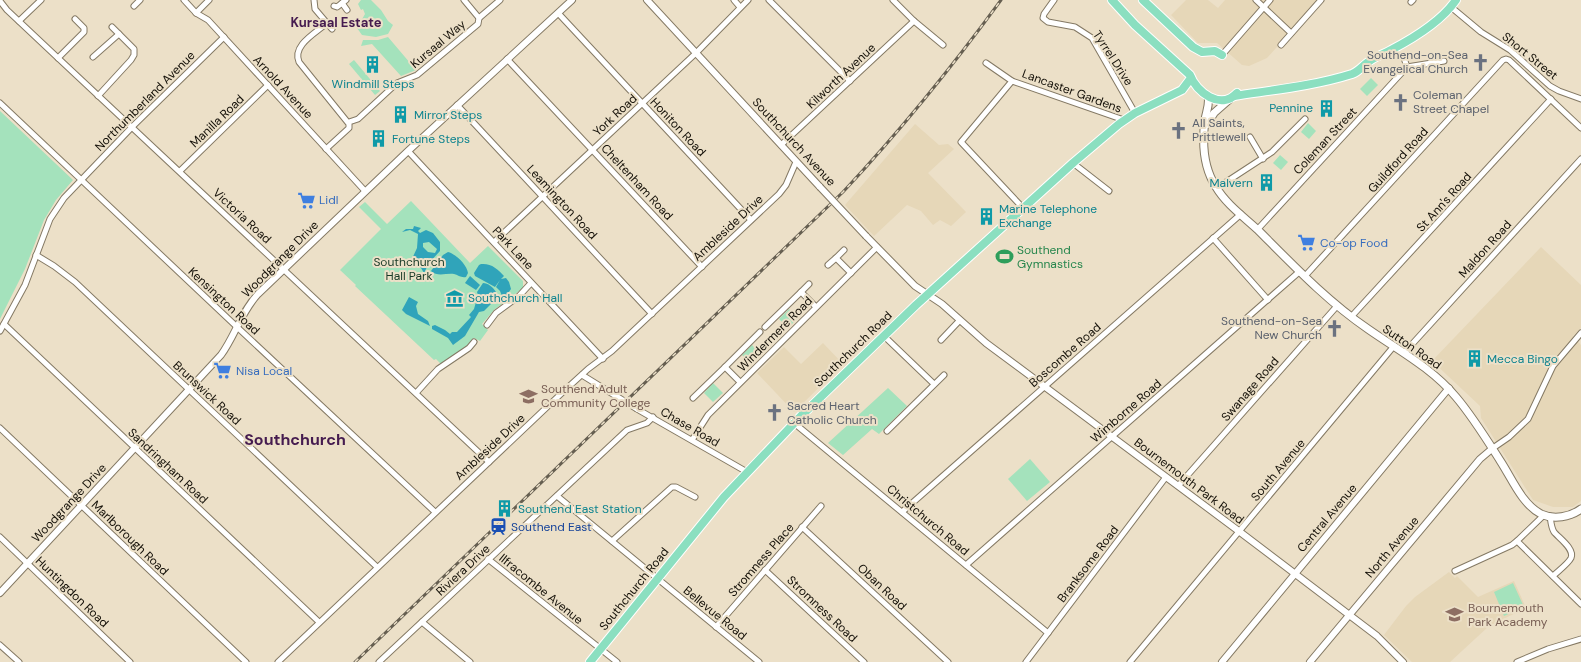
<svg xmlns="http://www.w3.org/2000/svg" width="1581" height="662" viewBox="0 0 1581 662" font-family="'DM Sans',sans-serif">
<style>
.built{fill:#e6d7b8}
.green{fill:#a4e2bc}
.water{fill:#30a4ba;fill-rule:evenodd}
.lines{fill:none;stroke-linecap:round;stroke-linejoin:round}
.minor-casing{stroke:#847964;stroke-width:7}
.tertiary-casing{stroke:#847964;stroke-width:8}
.secondary-casing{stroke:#847964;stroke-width:9}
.primary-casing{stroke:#fff;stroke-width:10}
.minor{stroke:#fff;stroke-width:5}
.tertiary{stroke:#fff;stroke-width:6}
.secondary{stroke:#fff;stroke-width:7}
.primary{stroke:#8bdfc0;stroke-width:8}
.rail-casing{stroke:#665f51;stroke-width:3}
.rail{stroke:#ece0c8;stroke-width:1.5;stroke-dasharray:4.5;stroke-linecap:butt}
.minor-bridge-casing{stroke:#847964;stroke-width:7;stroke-linecap:butt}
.tertiary-bridge-casing{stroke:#847964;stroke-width:8;stroke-linecap:butt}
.minor-bridge{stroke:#fff;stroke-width:5}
.tertiary-bridge{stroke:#fff;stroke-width:6}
.labels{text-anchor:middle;stroke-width:4;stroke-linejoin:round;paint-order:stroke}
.street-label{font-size:12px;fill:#141008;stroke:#ece0c8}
.worship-label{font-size:12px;fill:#5b616d;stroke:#ece0c8;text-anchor:start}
.culture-label{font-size:12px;fill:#0d838f;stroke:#ece0c8;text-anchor:start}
.shop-label{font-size:12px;fill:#366cbe;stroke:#ece0c8;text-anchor:start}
.leisure-label{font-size:12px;fill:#27864d;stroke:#ece0c8;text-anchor:start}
.park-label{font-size:12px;fill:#163926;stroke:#ece0c8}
.education-label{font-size:12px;fill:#785e54;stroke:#ece0c8;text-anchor:start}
.transit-label{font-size:12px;fill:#164399;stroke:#ece0c8;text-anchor:start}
.neighbourhood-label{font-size:13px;font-weight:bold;fill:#451b4f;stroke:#ece0c8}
.district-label{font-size:16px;font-weight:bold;fill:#451b4f;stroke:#ece0c8}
</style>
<rect width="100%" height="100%" fill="#ece0c8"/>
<g class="built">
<path d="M1186 0H1208L1218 8 1225 0H1319L1267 58 1249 66 1242 65 1217 43H1198L1171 15Z"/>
<path d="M915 124 939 145 948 144 954 149 928 173 966 212 951 226 940 220 933 225 921 211 907 205 874 236 845 205Z"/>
<path d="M1541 247 1581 285V328L1573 336 1581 345V501L1573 507H1553L1533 500 1481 418 1480 406 1432 361Z"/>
<path d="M823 343 843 364 794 412 757 373 784 347 801 364Z"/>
<path d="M1449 572 1455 578 1457 576 1478 597 1514 581 1526 608 1489 626 1450 662H1412L1384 635 1406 606 1415 597Z"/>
</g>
<g class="green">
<path d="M361 0H371L381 10 388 21 393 25 388 34 376 37 362 35 357 28 365 14 363 9 361 10 358 4Z"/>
<path d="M388 37 416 70 401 76 372 44 361 46 363 40H378Z"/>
<path d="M354 60 380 91 375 95 349 64Z"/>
<path d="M1371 78 1378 85 1367 96 1360 89Z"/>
<path d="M0 111 73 180 56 200 44 220 25 269 0 319Z"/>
<path d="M1308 123 1316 131 1309 139 1301 132Z"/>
<path d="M1280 155 1288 162 1281 170 1273 163Z"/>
<path d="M411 201 470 263 488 246 523 281V288L494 310 482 324 488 330 480 341 474 338 467 348 441 364 436 359 434 360 355 286 356 285 340 270 381 229 359 207 365 202 387 224Z"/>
<path d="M789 309 798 318 788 328 779 319Z"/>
<path d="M752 345 761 354 751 364 742 355Z"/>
<path d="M713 383 723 393 713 402 704 393Z"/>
<path d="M888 388 907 406 879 434 872 429 843 455 828 443Z"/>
<path d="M1030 459 1050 482 1027 501 1008 479Z"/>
<path d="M1513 583 1524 607 1504 616 1494 592Z"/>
</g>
<g class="water">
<path d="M414 226 421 228 418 231 420 233 426 230 433 233 440 242V251L429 263 424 273 421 268 411 261 417 248 418 234 410 230 402 232 406 229H413ZM429 242 437 249 435 253 428 252 423 247V243Z"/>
<path d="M448 252C456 254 467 265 468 273L466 277C461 278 458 275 454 274 446 273 437 277 431 271L443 255Z"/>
<path d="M481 264C491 263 498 269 504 276L501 279 506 278 509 282 511 289 506 296H502L500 291 496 287 500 280 495 287 475 276 474 273 479 265Z"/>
<path d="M470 276 480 285 476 290 465 283Z"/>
<path d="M483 283C488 283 493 287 496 292L492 298V303L484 311 479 312 465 336 453 345 448 338 432 329V326L435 325 445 330 450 334 452 332H457L471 317 469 315 474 309 478 295 477 292Z"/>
<path d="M409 297 418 302 416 306 418 314 428 321 430 326 406 314 402 310Z"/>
</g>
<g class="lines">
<defs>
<g id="minor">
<path d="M184 0 196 13 208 20 365 191"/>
<path d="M314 0 315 9 332 29"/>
<path d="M734 0 740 7"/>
<path d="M769 0 850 81"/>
<path d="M893 0 914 21 943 45"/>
<path d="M1054 0 1044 14 1043 18 1048 22 1075 27 1092 38 1135 113"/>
<path d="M1256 0 1291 33"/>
<path d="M0 1 7 10 58 58 489 462"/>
<path d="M1411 2 1413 0"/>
<path d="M342 3 347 10"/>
<path d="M134 6 140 0"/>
<path d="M334 6 337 7 346 0"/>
<path d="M1451 7 1481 32 1510 50 1550 86 1559 91 1581 99"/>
<path d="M196 13 209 0"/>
<path d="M558 13 751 220"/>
<path d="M479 18 500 0"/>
<path d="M19 21 41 0"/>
<path d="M1281 45 1321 0"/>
<path d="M1222 55 1270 0"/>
<path d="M93 57 119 34"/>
<path d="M58 58 84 32V28L75 19"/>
<path d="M1404 58 1407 67 1444 61"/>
<path d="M507 59 702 267"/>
<path d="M986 63 1012 81"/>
<path d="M98 96 131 60 134 55V49L112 27"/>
<path d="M0 103 237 327 435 512"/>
<path d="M457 105 652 314"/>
<path d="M349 122 358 119 397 83 417 75 478 24 479 18 464 0"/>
<path d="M1250 137 1263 159"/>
<path d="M781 145 914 21"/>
<path d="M326 149 349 128V124L299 62C292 45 316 33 327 23"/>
<path d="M408 151 603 359"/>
<path d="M1073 163 1109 191"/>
<path d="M180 171 268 85"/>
<path d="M1217 188 1272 152 1305 119"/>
<path d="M1023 208 961 142 1012 81 1124 120"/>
<path d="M1257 230 1407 67"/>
<path d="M1213 238 1268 300"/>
<path d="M494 242 696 53 748 0"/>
<path d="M844 250 836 258 851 273"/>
<path d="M36 255 54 266 75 282 377 567"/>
<path d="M828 265 836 258"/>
<path d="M1305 276 1503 60 1506 59 1509 60 1581 128"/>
<path d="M801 292 809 284"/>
<path d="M1351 317 1551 99"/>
<path d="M4 324 319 622"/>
<path d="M487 325 496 313 519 296 531 283"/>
<path d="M765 327 801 292 816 307"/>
<path d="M0 331 25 285 50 219 64 198 132 127 224 37"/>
<path d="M884 336 934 384"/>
<path d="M941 340 960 320"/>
<path d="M1404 353 1581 159"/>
<path d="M725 367 760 332"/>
<path d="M582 375 616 396"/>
<path d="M416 393 438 369 469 348 474 342"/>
<path d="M693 398 725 367 740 382"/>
<path d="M637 409 747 472"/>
<path d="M794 423 1048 633"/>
<path d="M0 428 246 662"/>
<path d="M887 431 944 375"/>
<path d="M692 440 708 415 877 247"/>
<path d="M1493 448 1509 437 1528 419 1553 366 1581 333"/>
<path d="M1178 486 1337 306"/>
<path d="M557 496 759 662"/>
<path d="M902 512 1241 214"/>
<path d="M1544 515 1517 541 1581 604"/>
<path d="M1550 516C1551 522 1551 527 1554 532 1559 538 1575 549 1571 558 1568 564 1558 571 1553 576"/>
<path d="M802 527 948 662"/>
<path d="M0 537 130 662"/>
<path d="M612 541 672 487H676L695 497"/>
<path d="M488 559 617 662"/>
<path d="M966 565 1299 272"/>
<path d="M765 570 864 662"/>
<path d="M1455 571 1512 545 1517 541"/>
<path d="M422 622 470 662"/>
<path d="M716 627 821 506"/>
<path d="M0 645 19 662"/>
<path d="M278 662 565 390 588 369 612 351 779 194 786 185 796 162"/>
<path d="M379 662 627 430 647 423 653 417"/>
<path d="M1026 662 1166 477"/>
<path d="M1130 662 1394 346"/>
<path d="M1517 662 1548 649 1581 639"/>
</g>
<g id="tertiary">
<path d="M647 0 820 187"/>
<path d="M866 236 915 286 942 304 986 343 1240 532 1377 636 1403 662"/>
<path d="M0 593 221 355C235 336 241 312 258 294L408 151 572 0"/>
<path d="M1222 662 1449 388"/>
<path d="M1310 662 1480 459 1493 448"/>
</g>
<g id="secondary">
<path d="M1208 96C1210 105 1206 112 1205 120 1202 143 1203 167 1216 187 1226 204 1244 217 1258 230 1293 265 1327 301 1368 329 1398 350 1432 368 1456 397 1473 417 1487 440 1501 462 1512 479 1522 504 1541 514 1554 520 1570 517 1581 509"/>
<path d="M1207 124 1214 113 1231 98"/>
</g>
<g id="primary">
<path d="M1112 0 1135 25 1190 75C1196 92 1221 111 1237 93"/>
<path d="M1143 0 1193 47 1202 52 1215 51 1222 55"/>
<path d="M1234 96C1273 90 1314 86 1352 74 1360 71 1364 64 1371 60 1377 56 1384 54 1391 50 1414 38 1441 22 1456 0"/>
<path d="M590 662 724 497 801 416 916 305 1073 163 1119 124 1135 113 1182 90 1191 78"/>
</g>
</defs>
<use href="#minor" class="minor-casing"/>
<use href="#tertiary" class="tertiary-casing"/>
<use href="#secondary" class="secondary-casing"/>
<use href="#primary" class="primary-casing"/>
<use href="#minor" class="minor"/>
<use href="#tertiary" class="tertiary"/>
<use href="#secondary" class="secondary"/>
<use href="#primary" class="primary"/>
<defs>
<path id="rail" d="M355 662 843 192C900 131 952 67 1001 0"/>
</defs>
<use href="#rail" class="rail-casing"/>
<use href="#rail" class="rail"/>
<defs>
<path id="minor-bridge" d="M616 396 637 409"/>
<path id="tertiary-bridge" d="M820 187 866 236"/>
</defs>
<use href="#minor-bridge" class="minor-bridge-casing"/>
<use href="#tertiary-bridge" class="tertiary-bridge-casing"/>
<use href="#minor-bridge" class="minor-bridge"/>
<use href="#tertiary-bridge" class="tertiary-bridge"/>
</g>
<defs>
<symbol id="church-bare" viewBox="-9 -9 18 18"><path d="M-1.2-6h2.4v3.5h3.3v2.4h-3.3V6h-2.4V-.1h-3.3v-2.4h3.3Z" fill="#6b7280" stroke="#ece0c8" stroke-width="2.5" paint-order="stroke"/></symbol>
<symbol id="building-bare" viewBox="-9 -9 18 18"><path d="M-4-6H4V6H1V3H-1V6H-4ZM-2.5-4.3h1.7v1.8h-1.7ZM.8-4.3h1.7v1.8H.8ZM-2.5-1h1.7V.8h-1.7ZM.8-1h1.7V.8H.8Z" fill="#0f9aa8" stroke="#ece0c8" stroke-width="2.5" paint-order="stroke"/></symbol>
<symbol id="supermarket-bare" viewBox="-9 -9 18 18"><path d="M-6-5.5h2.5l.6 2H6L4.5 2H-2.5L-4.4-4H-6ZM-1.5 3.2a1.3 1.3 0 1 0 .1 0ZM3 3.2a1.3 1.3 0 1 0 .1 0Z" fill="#3f7fe0" stroke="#ece0c8" stroke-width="2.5" paint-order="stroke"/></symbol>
<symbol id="stadium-bare" viewBox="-9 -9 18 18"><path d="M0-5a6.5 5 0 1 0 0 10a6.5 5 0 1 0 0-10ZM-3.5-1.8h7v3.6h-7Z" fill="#2e9e5b" stroke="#ece0c8" stroke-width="2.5" paint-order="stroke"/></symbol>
<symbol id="museum-bare" viewBox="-9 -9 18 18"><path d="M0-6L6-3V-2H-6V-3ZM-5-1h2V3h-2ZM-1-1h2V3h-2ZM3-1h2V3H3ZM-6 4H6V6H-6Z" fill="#0f9aa8" stroke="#ece0c8" stroke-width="2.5" paint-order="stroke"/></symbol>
<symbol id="university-bare" viewBox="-9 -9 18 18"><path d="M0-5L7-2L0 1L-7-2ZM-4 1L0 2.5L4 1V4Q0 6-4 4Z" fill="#8d6e63" stroke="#ece0c8" stroke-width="2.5" paint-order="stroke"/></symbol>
<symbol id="station-bare" viewBox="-9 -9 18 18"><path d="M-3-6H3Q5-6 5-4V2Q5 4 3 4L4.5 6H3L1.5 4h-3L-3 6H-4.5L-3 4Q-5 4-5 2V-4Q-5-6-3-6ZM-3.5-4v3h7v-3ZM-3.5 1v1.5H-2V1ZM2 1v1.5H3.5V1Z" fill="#1a4fb4" stroke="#ece0c8" stroke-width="2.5" paint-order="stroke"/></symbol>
<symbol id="school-bare" viewBox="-9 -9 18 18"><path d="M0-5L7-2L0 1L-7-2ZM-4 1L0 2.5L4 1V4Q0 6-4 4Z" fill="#8d6e63" stroke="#ece0c8" stroke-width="2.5" paint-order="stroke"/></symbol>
</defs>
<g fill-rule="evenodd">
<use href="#church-bare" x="1468" y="50" width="25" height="25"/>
<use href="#building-bare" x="360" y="52" width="25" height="25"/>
<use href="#church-bare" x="1388" y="90" width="25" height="25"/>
<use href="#building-bare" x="1314" y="96" width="25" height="25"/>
<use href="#building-bare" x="388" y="102" width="25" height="25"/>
<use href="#church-bare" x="1166" y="118" width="25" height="25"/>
<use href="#building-bare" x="366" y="126" width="25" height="25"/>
<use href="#building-bare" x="1254" y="170" width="25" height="25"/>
<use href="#supermarket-bare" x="294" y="188" width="25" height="25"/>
<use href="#building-bare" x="974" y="204" width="25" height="25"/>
<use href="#supermarket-bare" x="1294" y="230" width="25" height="25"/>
<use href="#stadium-bare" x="992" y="244" width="25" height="25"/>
<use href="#museum-bare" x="442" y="286" width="25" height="25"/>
<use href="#church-bare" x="1322" y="316" width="25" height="25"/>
<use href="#building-bare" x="1462" y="346" width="25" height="25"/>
<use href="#supermarket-bare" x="210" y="358" width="25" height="25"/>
<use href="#university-bare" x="516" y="384" width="25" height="25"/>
<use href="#church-bare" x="762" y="400" width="25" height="25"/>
<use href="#building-bare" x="492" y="496" width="25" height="25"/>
<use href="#station-bare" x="486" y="514" width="25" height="25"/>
<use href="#school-bare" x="1442" y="602" width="25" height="25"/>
</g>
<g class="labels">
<g class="street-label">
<text transform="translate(438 44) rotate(-40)" y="4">Kursaal Way</text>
<text transform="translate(1530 56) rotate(39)" y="4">Short Street</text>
<text transform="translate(1113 58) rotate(57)" y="4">Tyrrel Drive</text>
<text transform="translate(841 76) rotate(-43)" y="4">Kilworth Avenue</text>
<text transform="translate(283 87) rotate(47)" y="4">Arnold Avenue</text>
<text transform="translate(1072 91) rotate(20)" y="4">Lancaster Gardens</text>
<text transform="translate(145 101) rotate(-45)" y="4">Northumberland Avenue</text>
<text transform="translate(615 115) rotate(-43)" y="4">York Road</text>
<text transform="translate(217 121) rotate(-44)" y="4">Manilla Road</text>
<text transform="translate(678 127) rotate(47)" y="4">Honiton Road</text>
<text transform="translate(1325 141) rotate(-47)" y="4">Coleman Street</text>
<text transform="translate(794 142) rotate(47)" y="4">Southchurch Avenue</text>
<text transform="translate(1398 160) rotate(-48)" y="4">Guildford Road</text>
<text transform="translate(637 182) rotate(47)" y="4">Cheltenham Road</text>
<text transform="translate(562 202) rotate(47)" y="4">Leamington Road</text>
<text transform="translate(1444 202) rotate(-48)" y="4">St Ann's Road</text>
<text transform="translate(242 216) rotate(43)" y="4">Victoria Road</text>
<text transform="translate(728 228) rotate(-43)" y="4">Ambleside Drive</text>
<text transform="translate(513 248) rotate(47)" y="4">Park Lane</text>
<text transform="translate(1485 249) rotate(-48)" y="4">Maldon Road</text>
<text transform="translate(280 259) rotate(-45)" y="4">Woodgrange Drive</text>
<text transform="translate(224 301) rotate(43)" y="4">Kensington Road</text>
<text transform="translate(775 334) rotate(-45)" y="4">Windermere Road</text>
<text transform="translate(1412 347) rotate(35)" y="4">Sutton Road</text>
<text transform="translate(853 349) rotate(-44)" y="4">Southchurch Road</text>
<text transform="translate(1065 355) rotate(-41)" y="4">Boscombe Road</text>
<text transform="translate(1250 389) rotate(-49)" y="4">Swanage Road</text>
<text transform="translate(207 393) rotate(43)" y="4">Brunswick Road</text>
<text transform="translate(1126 411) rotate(-41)" y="4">Wimborne Road</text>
<text transform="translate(690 427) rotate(30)" y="4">Chase Road</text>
<text transform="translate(490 447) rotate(-43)" y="4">Ambleside Drive</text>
<text transform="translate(168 466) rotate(43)" y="4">Sandringham Road</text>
<text transform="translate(1278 470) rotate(-50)" y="4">South Avenue</text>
<text transform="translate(1189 481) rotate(37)" y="4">Bournemouth Park Road</text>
<text transform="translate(69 503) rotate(-47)" y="4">Woodgrange Drive</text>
<text transform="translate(1327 518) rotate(-50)" y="4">Central Avenue</text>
<text transform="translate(928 520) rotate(40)" y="4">Christchurch Road</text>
<text transform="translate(130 538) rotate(44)" y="4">Marlborough Road</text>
<text transform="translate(1392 547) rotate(-50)" y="4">North Avenue</text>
<text transform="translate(761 560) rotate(-49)" y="4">Stromness Place</text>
<text transform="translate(1088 564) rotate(-53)" y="4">Branksome Road</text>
<text transform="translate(463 570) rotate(-43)" y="4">Riviera Drive</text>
<text transform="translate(882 587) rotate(43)" y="4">Oban Road</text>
<text transform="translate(541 589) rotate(39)" y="4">Ilfracombe Avenue</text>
<text transform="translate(634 589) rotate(-51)" y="4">Southchurch Road</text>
<text transform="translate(72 592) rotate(44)" y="4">Huntingdon Road</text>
<text transform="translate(822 609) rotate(43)" y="4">Stromness Road</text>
<text transform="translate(715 613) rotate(39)" y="4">Bellevue Road</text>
</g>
<g class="worship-label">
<text x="1468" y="59" text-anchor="end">Southend-on-Sea<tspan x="1468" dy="14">Evangelical Church</tspan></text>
<text x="1413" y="99">Coleman<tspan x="1413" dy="14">Street Chapel</tspan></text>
<text x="1192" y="127">All Saints,<tspan x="1192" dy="14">Prittlewell</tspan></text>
<text x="1322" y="325" text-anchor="end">Southend-on-Sea<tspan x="1322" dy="14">New Church</tspan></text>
<text x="787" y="410">Sacred Heart<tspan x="787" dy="14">Catholic Church</tspan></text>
</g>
<g class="culture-label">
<text x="373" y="88" text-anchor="middle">Windmill Steps</text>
<text x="1313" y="112" text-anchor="end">Pennine</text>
<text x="414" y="119">Mirror Steps</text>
<text x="392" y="143">Fortune Steps</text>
<text x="1253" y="187" text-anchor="end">Malvern</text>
<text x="999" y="213">Marine Telephone<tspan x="999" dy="14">Exchange</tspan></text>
<text x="468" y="302">Southchurch Hall</text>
<text x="1487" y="363">Mecca Bingo</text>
<text x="518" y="513">Southend East Station</text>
</g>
<g class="shop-label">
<text x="319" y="204">Lidl</text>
<text x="1320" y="247">Co-op Food</text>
<text x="236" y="375">Nisa Local</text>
</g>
<g class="leisure-label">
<text x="1017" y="254">Southend<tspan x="1017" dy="14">Gymnastics</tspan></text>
</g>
<g class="park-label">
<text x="409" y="266">Southchurch<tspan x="409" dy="14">Hall Park</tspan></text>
</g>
<g class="education-label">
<text x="541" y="393">Southend Adult<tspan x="541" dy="14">Community College</tspan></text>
<text x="1468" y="612">Bournemouth<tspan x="1468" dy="14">Park Academy</tspan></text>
</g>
<g class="transit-label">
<text x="511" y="531">Southend East</text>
</g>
<g class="neighbourhood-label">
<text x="336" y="27">Kursaal Estate</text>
</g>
<g class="district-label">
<text x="295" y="445">Southchurch</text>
</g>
</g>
</svg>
